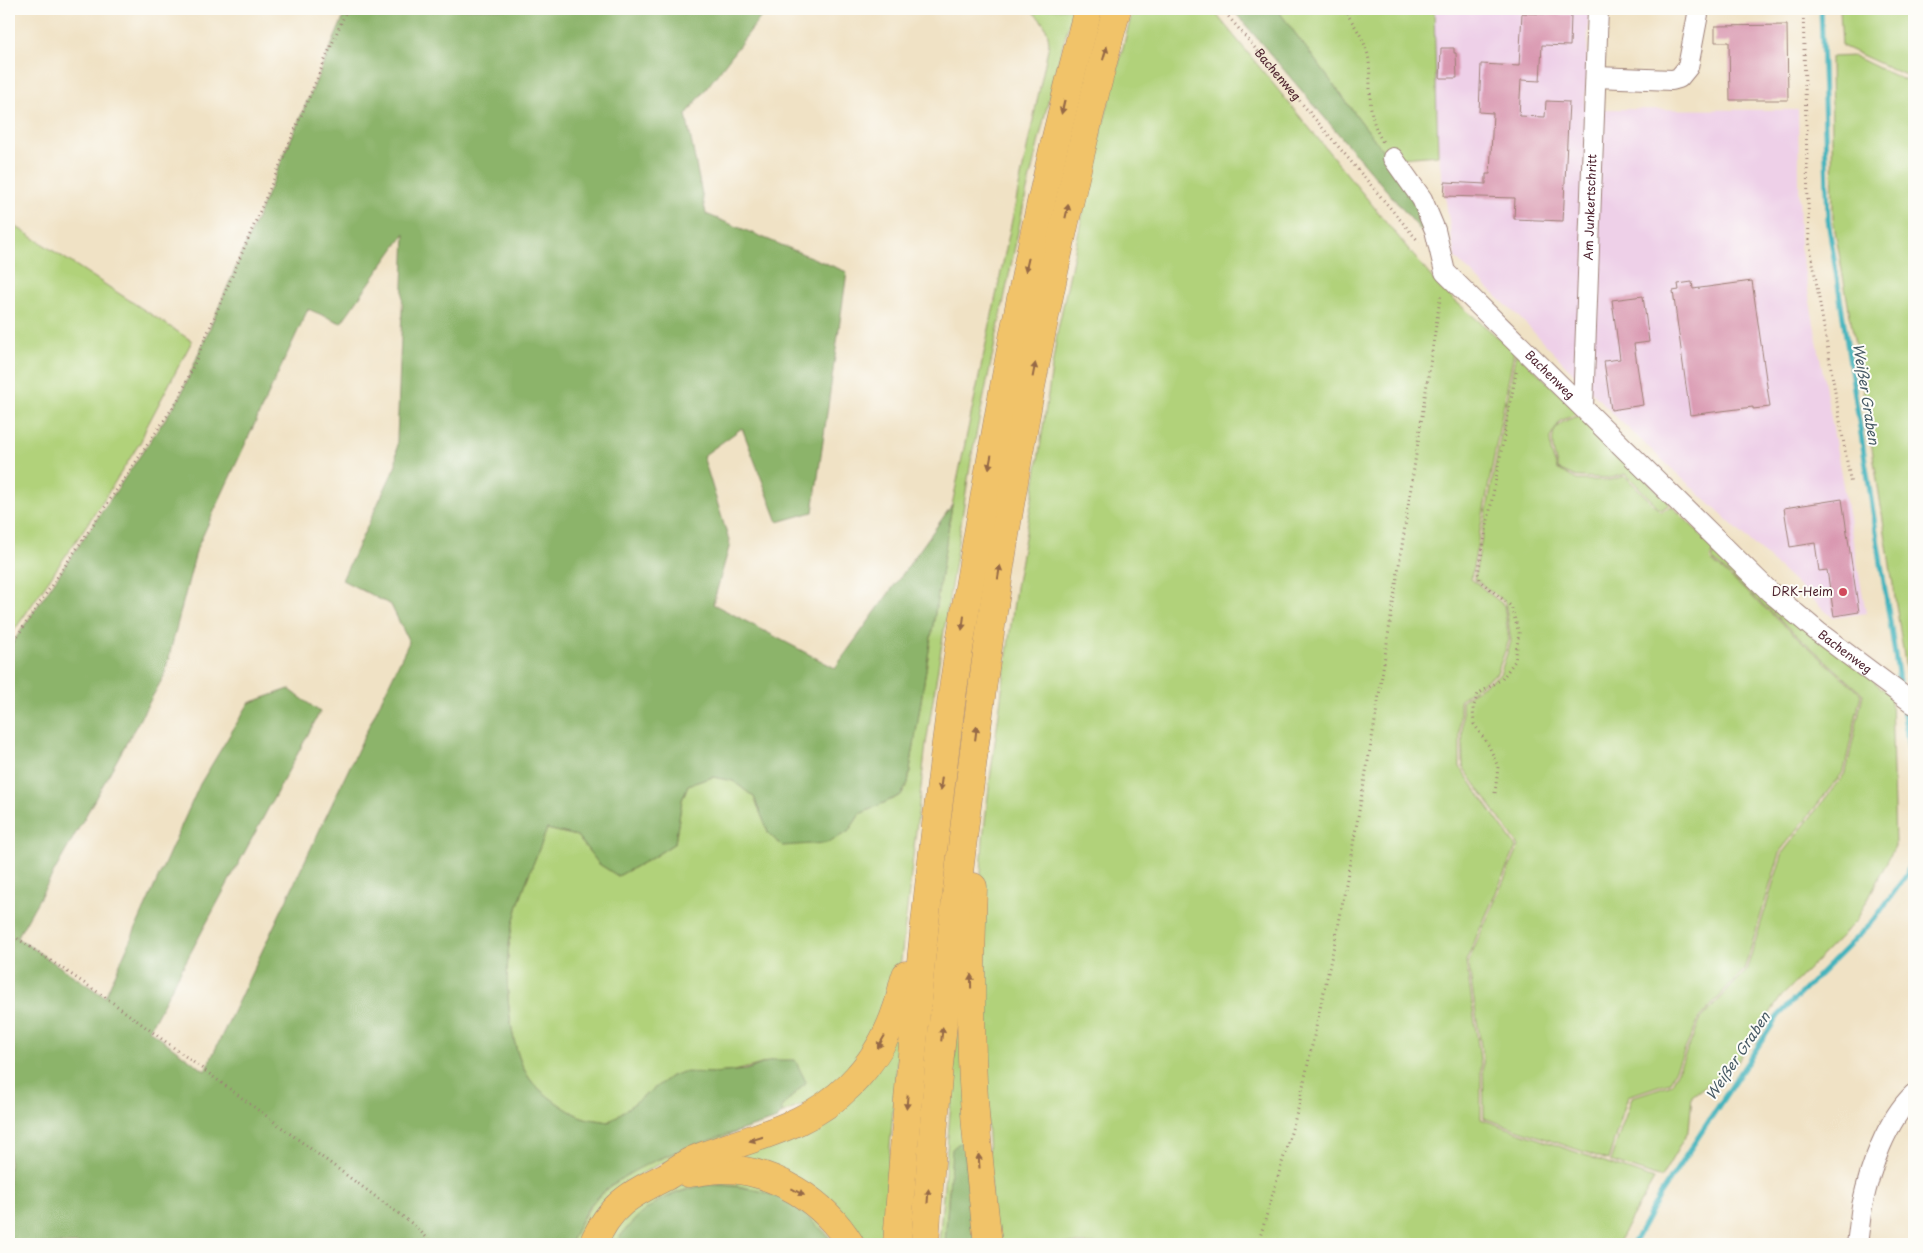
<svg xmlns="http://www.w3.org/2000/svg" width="1923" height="1253" viewBox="0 0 1923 1253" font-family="'Playpen Sans',sans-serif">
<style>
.built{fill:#eed0e8}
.green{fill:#b1d27a;stroke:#7e7852}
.forest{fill:#8cb46a;stroke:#6b6a4a;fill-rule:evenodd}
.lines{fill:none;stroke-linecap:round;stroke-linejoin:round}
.stream{stroke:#43b3bc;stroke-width:5}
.building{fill:#d997b0}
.minor-casing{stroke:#9d8078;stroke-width:22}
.highway-casing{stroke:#9d8078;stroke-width:29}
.path{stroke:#9d8078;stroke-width:3;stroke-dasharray:1 4;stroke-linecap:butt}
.minor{stroke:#fff;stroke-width:20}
.highway{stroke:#f1c369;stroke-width:28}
.oneway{fill:#956947}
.poi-dot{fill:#d1495b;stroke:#fdfcf7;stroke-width:2}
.labels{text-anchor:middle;stroke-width:4;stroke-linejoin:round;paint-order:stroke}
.street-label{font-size:12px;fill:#4a1f2b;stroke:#fdfcf7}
.poi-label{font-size:12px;fill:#4a1f2b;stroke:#fdfcf7;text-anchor:end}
.water-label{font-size:14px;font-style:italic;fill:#475a65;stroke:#fdfcf7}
</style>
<rect width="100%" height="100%" fill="#fdfcf7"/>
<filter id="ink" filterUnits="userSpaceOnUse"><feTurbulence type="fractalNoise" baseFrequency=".02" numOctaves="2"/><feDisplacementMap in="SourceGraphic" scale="10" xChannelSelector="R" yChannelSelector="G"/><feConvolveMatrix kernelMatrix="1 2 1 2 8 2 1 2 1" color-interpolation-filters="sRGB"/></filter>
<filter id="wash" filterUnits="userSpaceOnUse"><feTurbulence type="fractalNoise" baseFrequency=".0096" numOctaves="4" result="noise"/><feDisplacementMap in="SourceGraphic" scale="20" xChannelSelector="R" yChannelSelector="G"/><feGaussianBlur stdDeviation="1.12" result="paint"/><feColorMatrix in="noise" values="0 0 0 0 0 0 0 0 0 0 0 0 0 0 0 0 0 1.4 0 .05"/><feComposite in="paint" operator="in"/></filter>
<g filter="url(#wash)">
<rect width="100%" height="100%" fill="#f0e2c5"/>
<path class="built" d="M1433 9H1589L1585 109 1798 110 1800 246 1866 613 1833 618 1618 419 1517 315 1455 258 1439 158Z"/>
<g class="green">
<path d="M1029 9H1073L1053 81 1024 203 972 454 926 744 901 960 890 1006 834 1092 658 1165 622 1184 596 1210 581 1235 577 1244H570L578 1226 595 1199 625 1175 648 1163 689 1148 782 1107 800 1088 773 1060C753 1067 735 1072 714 1073 699 1074 686 1071 671 1076L609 1122C600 1120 588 1120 579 1116 566 1110 543 1094 533 1083 507 1054 503 970 511 933 518 897 534 863 547 829L577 836 599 864 618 876 652 858 675 843 682 800 688 785 713 777 733 781 754 797 769 834 825 843 848 832 860 814 901 795 908 783 911 764 952 505 1049 44C1048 26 1042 20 1029 9Z"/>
<path d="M1133 9H1212L1441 289 1514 351 1471 579 1504 605 1509 640 1497 673 1460 699V767L1516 847 1466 961 1481 1065V1119L1654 1179 1617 1244H993L978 927 983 838 990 779 1016 587 1033 494 1057 334 1096 151Z"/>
<path d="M1277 9H1434L1438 155 1389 159Z"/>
<path d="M1840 9H1914V79L1842 46Z"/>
<path d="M1854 56 1914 85V693L1909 689 1863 389 1833 219 1831 57Z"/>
<path d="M9 222 192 341 146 428 141 441 99 507 9 638Z"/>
<path d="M1516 352 1579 413 1560 421 1550 438 1551 452 1557 469 1577 480H1611L1625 476 1661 512 1672 506 1715 549 1710 559 1861 694 1844 771 1781 850 1744 970 1699 1019 1670 1082 1628 1096 1608 1160 1484 1118 1483 1060 1468 962 1519 846 1463 767 1462 700 1500 674 1511 641 1505 602 1474 579Z"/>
<path d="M1581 415 1670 504 1661 510 1626 474 1610 478 1576 477 1558 469C1554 454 1546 432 1563 422 1568 419 1576 417 1581 415Z"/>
<path d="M1717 550 1891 696 1895 846 1857 920 1781 997 1737 1062 1692 1096 1689 1130 1661 1178 1610 1161 1632 1097 1672 1084 1701 1019 1746 971 1783 852 1846 772 1863 694 1712 559Z"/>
<path d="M962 970 975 1201 949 1186 945 1244H939Z"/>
<path d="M900 1026 882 1244H858L736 1153 770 1141Z"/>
<path d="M743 1179 806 1205 835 1244C821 1230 806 1215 789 1204 776 1195 758 1190 743 1187 689 1178 645 1200 615 1244H608C625 1208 657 1188 696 1181 711 1178 728 1179 743 1179Z"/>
</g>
<g class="forest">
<path d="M347 9H767L686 115 706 214 847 272 813 512 778 522 742 428 703 456 730 544 713 604 835 668 952 505 908 783 901 795 860 814 848 832 826 843 782 846 769 834 754 797 733 781 713 777 688 785 682 800 675 843 652 858 618 876 599 864 577 836 547 829C534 863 518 897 511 933 503 970 507 1054 533 1083 543 1094 566 1110 579 1116 588 1120 600 1120 609 1122L671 1076 683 1072 714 1073 746 1070 773 1060H795L806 1082 782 1107V1113L777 1119C720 1138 639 1156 597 1198 584 1210 577 1229 570 1244H9V648L180 397ZM405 233 396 465 342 580 391 605 409 642 205 1071 149 1030 320 712 289 689 249 703 200 784 105 997 17 938 164 676 197 548 308 309 341 323Z"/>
<path d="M1232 9H1277L1389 159 1419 211 1434 246Z"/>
<path d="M959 1143H963L964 1144 975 1244H945L952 1149Z"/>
<path d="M705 1185C734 1185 763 1188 788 1203 806 1213 821 1230 835 1244H615C640 1207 663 1195 705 1185Z"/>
</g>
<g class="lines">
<g class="stream">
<path d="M1821 9 1828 220 1900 687"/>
<path d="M1902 702 1914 781"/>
<path d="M1633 1244 1660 1195 1778 1016 1874 920 1907 874 1914 848"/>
</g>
</g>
<g id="blocks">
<g class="building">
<path d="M1522 13 1571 15 1570 46 1542 45 1540 81 1521 80 1519 116 1545 117 1546 101 1569 102 1563 221 1514 219 1515 198 1444 196 1445 182 1486 184V174H1490L1493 113 1479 112 1481 64 1519 66Z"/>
<path d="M1787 25 1788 100H1730L1729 42H1715V26Z"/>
<path d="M1441 48H1454V53H1456L1457 78H1440Z"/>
<path d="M1752 281 1770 407 1753 409V407L1690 415 1673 291 1679 290 1678 284 1692 282 1693 289Z"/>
<path d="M1643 296 1649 342 1634 344 1643 405 1611 410 1604 361 1620 359 1612 300Z"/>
<path d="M1842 499 1859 612 1834 616 1827 570 1819 571 1815 543 1790 547 1784 508Z"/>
</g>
</g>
</g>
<g filter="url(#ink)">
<use href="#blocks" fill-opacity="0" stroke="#9d8078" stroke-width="1"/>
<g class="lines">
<defs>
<g id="minor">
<path d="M1596 77 1672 80 1679 78 1688 67 1699 9"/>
<path id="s2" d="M1393 158 1422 199 1435 230 1445 272 1770 592 1818 632 1914 704"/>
<path id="s3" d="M1583 407 1598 9"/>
<path d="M1857 1244C1859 1231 1860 1218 1862 1206 1870 1168 1886 1121 1914 1094"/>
</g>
<g id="highway">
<path d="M973 887C971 944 970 1001 972 1058 974 1120 981 1182 988 1244"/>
<path d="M688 1173C699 1172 711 1169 722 1169 774 1169 824 1201 850 1244"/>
<path d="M593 1244C610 1205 629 1195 665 1177 676 1171 686 1162 698 1158 753 1136 806 1129 850 1085 871 1064 888 1036 897 1008 901 997 902 986 906 975"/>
<path d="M897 1244C909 1066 927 889 950 712 963 612 982 513 999 414 1023 278 1053 142 1088 9"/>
<path d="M925 1244C936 1077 953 910 975 743 995 585 1021 428 1054 272 1073 184 1093 96 1117 9"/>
</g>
</defs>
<use href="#minor" class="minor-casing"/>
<use href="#highway" class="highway-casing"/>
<g class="path">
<path id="s1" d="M1222 9 1419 242"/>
<path d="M1344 9C1354 25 1367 42 1369 61 1372 95 1365 113 1384 144"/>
<path d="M1803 9 1809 240 1851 485"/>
<path d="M9 648 180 397 347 9"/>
<path d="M1495 793 1498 767 1489 746 1474 724 1473 708 1478 694 1502 679 1515 661 1519 633 1511 606 1481 582 1478 573 1517 368"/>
<path d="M9 933 105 997 414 1225 433 1244"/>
<path d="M1258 1244 1298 1109 1339 923 1374 727 1441 293"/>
</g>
<use href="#minor" class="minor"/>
<use href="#highway" class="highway"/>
</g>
<defs><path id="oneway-solid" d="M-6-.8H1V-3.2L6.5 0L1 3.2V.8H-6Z" transform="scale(1.25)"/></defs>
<g class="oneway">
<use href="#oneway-solid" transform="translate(1105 53) rotate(-74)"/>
<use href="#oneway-solid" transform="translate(1063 107) rotate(103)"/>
<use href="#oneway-solid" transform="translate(1067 211) rotate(-77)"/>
<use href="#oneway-solid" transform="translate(1027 265) rotate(103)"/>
<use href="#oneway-solid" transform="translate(1034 370) rotate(-79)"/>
<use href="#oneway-solid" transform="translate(990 462) rotate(101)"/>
<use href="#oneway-solid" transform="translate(999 572) rotate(-81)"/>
<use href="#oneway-solid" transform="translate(963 623) rotate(98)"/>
<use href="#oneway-solid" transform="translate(976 733) rotate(-83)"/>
<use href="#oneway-solid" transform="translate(941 784) rotate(97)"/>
<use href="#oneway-solid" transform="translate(971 981) rotate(-91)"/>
<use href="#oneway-solid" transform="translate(942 1034) rotate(-84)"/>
<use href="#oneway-solid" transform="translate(881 1042) rotate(120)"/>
<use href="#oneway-solid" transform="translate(907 1102) rotate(95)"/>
<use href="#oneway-solid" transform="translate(756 1139) rotate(162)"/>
<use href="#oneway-solid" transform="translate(979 1161) rotate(-94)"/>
<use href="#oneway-solid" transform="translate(798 1192) rotate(28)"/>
<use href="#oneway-solid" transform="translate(928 1196) rotate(-86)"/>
</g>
</g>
<circle class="poi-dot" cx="1843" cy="592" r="5"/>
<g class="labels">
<g class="street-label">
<text dy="4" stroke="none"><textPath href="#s1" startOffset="86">Bachenweg</textPath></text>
<text dy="4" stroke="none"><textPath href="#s3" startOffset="200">Am Junkertschritt</textPath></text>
<text dy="4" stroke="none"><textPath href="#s2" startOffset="274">Bachenweg</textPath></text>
<text dy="4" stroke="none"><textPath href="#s2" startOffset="679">Bachenweg</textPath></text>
</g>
<g class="poi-label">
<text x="1833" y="596">DRK-Heim</text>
</g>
<g class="water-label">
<text transform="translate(1866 394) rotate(81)" y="5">Weißer Graben</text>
<text transform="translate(1738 1056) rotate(-56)" y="5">Weißer Graben</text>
</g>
</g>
<rect width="1923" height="1253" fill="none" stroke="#fdfcf7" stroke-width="30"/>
</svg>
